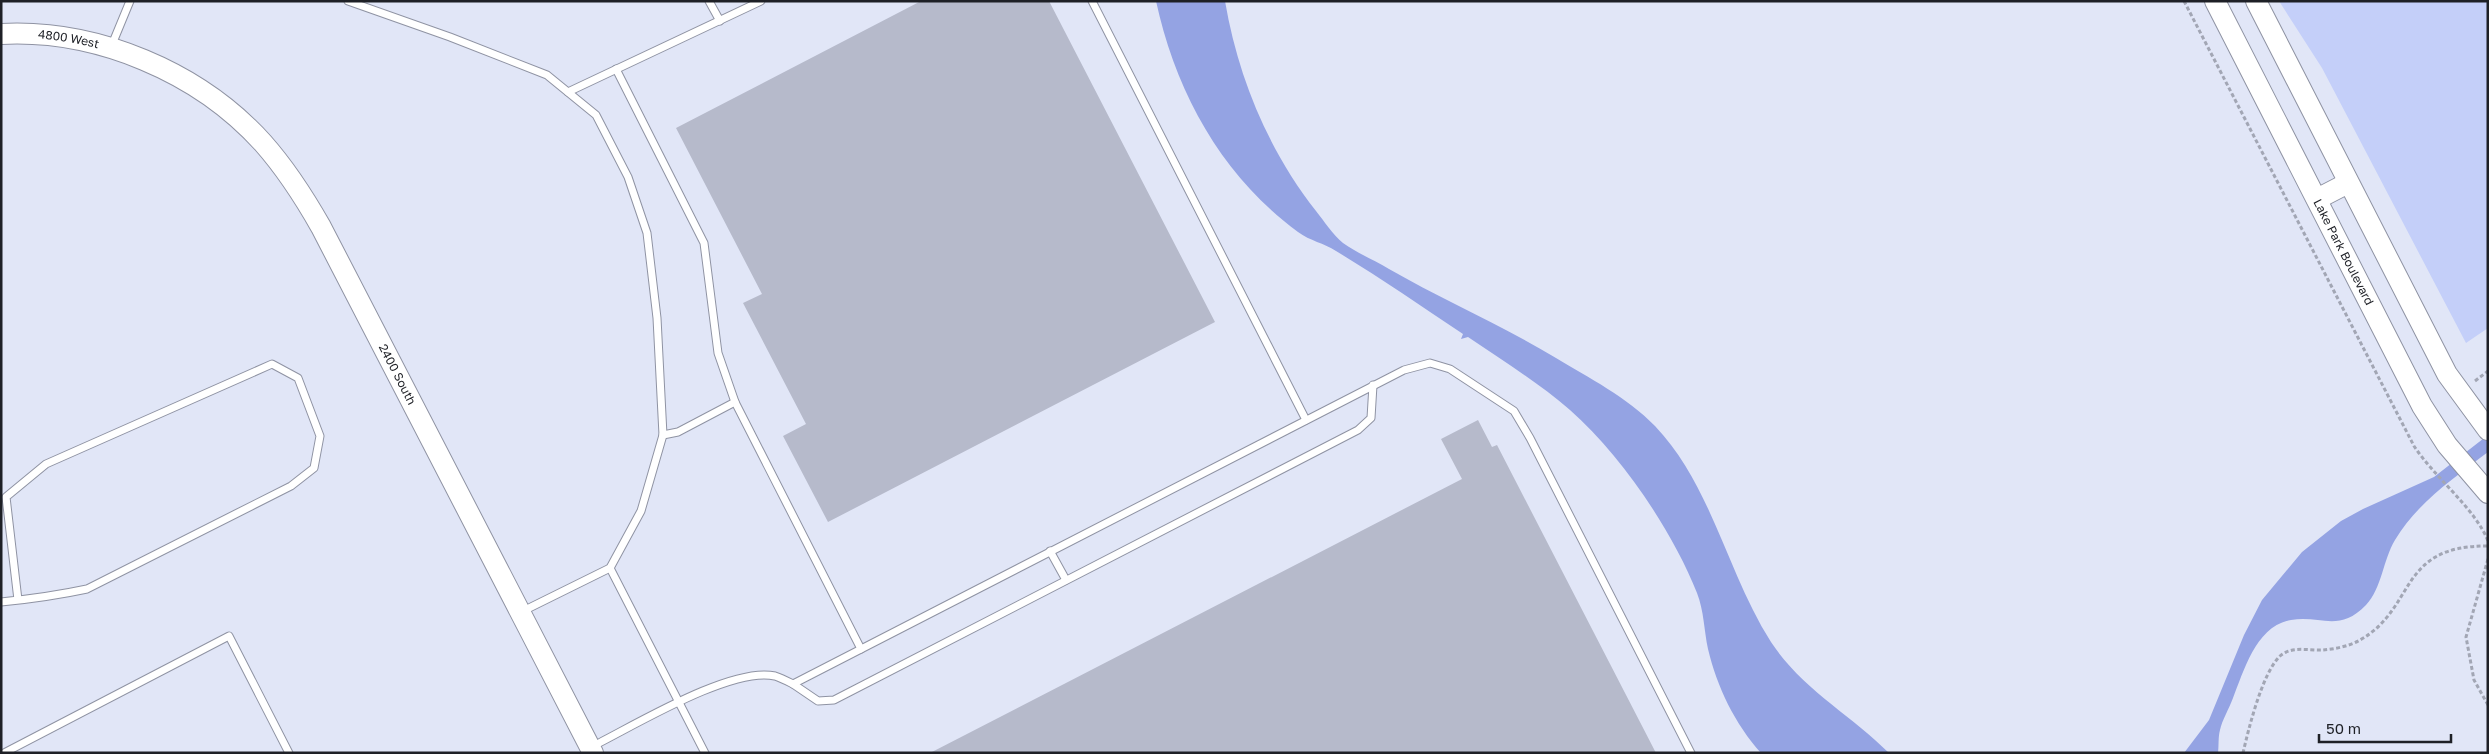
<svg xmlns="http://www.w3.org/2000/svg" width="2489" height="754" viewBox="0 0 2489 754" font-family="'Golos Text',sans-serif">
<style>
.green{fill:#c4cff9}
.water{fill:#94a3e3}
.building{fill:#b6bacb}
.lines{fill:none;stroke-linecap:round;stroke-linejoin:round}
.lane-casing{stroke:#8f93a3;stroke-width:9}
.secondary-casing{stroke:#8f93a3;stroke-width:22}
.path{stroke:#a2a6b4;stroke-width:3;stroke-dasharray:4 2.5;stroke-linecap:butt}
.lane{stroke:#fff;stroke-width:7}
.secondary{stroke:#fff;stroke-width:20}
.labels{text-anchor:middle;stroke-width:4;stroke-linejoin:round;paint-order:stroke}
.street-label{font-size:12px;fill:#1e2026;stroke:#e1e6f7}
</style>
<rect width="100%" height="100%" fill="#e1e6f7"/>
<path class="green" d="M2279 1H2488V328L2466 343 2322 68Z"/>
<g class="water">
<path d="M1156 1H1225C1238 77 1268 150 1316 211 1324 221 1333 235 1343 243 1357 253 1374 260 1389 269 1443 300 1501 325 1556 358 1589 378 1627 397 1655 426 1712 486 1727 573 1771 642 1802 689 1850 714 1889 753H1761C1735 724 1717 687 1708 649 1704 630 1704 611 1697 593 1672 530 1621 455 1570 410 1539 383 1503 361 1468 337L1461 339 1463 334C1421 306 1379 277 1336 251 1324 243 1310 241 1298 232 1222 176 1176 93 1156 1Z"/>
<path d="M2488 435V452C2454 478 2417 503 2395 540 2383 560 2382 588 2366 605 2339 633 2321 615 2291 620 2256 626 2244 671 2233 698 2229 709 2222 720 2220 730 2218 737 2219 745 2218 753H2184L2209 720 2244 635 2262 600 2302 552 2341 521 2363 509 2434 477Z"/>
</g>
<g class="building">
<path d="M921 1H1049L1215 322 828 522 783 436 806 424 743 303 762 294 676 128Z"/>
<path d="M1478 420 1492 447 1497 445 1656 753H930L1462 479 1441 439Z"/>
</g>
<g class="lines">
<defs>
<g id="lane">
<path d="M348 1 450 37 547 75 596 115 628 177 647 233 657 318 663 435 641 511 610 568 523 611"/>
<path d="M709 1 720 21"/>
<path d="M1092 1 1306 420"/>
<path d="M111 47 130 1"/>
<path d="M616 69 704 243 718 353 735 402"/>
<path d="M568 92 761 1"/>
<path d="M663 435 678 432 735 402 861 649"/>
<path d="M1050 551 1066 580"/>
<path d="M610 568 705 753"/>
<path d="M1 602C31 599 59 595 87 589L291 486 314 468 320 436 298 378 272 364 46 464 6 497 18 600"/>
<path d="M793 684 818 701 834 700 1358 430 1371 418 1373 385"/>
<path d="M591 747C632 727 731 666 775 676 781 678 787 681 793 684L1404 370 1430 363 1450 369 1514 411 1530 438 1691 753"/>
<path d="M4 753 229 636 289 753"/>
</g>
<g id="secondary">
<path id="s1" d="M2215 1 2422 406 2447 445 2488 493"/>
<path d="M2256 1 2447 374 2488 430"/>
<path id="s2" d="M1 34C97 29 199 72 263 143 286 169 304 197 321 227L593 753"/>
<path d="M2317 199 2348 183"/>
</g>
</defs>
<use href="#lane" class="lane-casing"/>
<use href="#secondary" class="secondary-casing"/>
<g class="path">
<path d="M2184 1 2414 446C2434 477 2475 508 2488 541"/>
<path d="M2475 381 2488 371"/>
<path d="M2488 559 2466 637 2474 680 2488 705"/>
<path d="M2243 753C2249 727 2262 675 2279 657 2291 645 2309 651 2323 650 2335 649 2350 646 2360 640 2417 608 2397 545 2488 546"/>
</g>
<use href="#lane" class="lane"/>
<use href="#secondary" class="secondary"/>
</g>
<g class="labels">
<g class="street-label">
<text dy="4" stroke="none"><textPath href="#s2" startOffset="68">4800 West</textPath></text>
<text dy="4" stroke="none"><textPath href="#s1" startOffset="282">Lake Park Boulevard</textPath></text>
<text dy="4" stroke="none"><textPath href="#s2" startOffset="561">2400 South</textPath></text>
</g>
</g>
<rect width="2489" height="754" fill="none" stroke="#1e2026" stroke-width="5"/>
<path d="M2319 734v8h132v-8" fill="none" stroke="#1e2026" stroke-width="2.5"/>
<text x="2326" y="734" font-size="15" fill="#1e2026" stroke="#e1e6f7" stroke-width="4" paint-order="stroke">50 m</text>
</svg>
